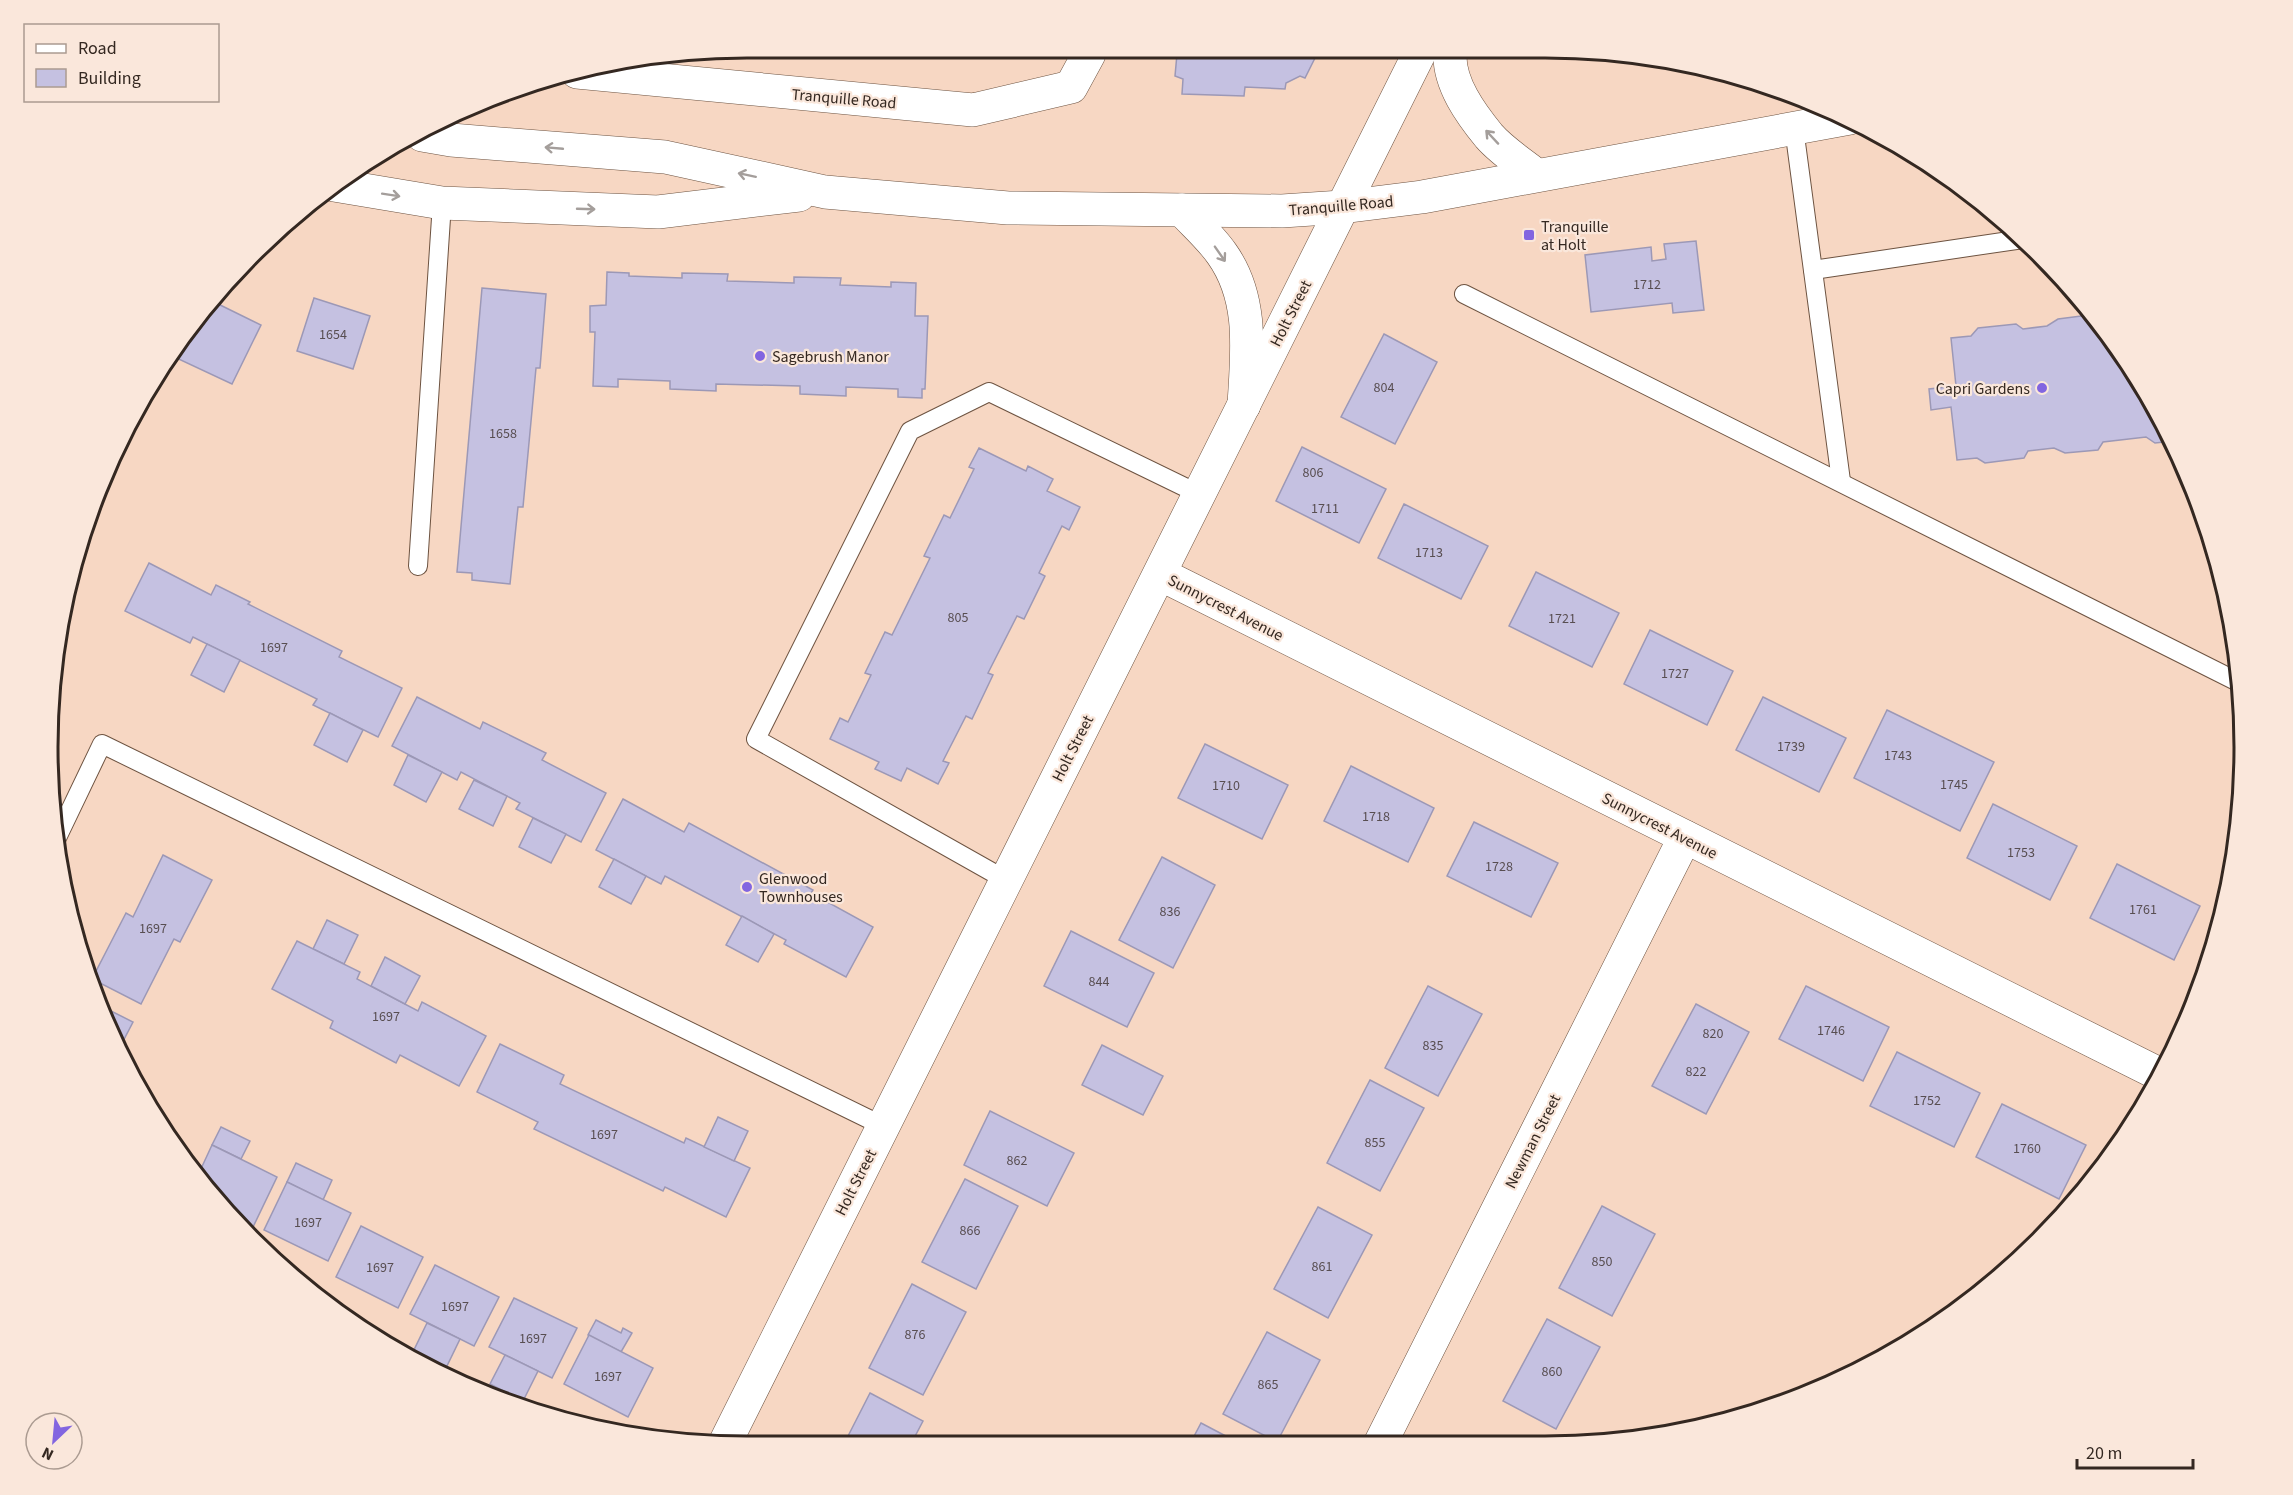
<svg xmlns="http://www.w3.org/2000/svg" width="2293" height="1495" viewBox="0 0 2293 1495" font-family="'Source Sans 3',sans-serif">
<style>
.building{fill:#c5c1e1;stroke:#9c98b6;stroke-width:1.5}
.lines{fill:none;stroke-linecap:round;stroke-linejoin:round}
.lane-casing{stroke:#6d5341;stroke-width:20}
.street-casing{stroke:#6d5341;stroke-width:34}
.secondary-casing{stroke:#6d5341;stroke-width:34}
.lane{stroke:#fff;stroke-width:18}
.street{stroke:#fff;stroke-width:33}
.secondary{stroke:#fff;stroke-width:33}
.oneway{stroke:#a49e9b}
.poi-dot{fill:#8265e0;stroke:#fae7db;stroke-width:2}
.labels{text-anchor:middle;stroke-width:4.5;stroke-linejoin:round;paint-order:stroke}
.number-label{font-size:14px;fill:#584e51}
.street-label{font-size:16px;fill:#342821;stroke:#fae7db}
.poi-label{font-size:16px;fill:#342821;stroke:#fae7db;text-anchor:start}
.rim{fill:none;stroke:#342821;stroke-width:3}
</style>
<rect width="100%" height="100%" fill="#f7d7c3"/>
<g class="building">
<path d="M1177 54H1317L1305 78 1300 76 1286 83 1285 89 1245 87 1244 96 1182 94 1183 79 1175 76Z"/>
<path d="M1696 241 1704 310 1673 313 1672 303 1591 312 1585 255 1651 247 1652 261 1666 259 1664 244Z"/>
<path d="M607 272 629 273V276L682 278V273L728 274 727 281 794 283V277L841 278 840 285 891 287V282L916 283 915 316H928L925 389H922V398L898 397V389L846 387V396L800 394V386L716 384V391L670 389V381L618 379V387L593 386 595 332H590V306L606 305Z"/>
<path d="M482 288 546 294 540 368H536L523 507H518L510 584 472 580V573L457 572Z"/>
<path d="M314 298 370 316 353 369 297 351Z"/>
<path d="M212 301 261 325 232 384 170 355 193 321Z"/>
<path d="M2089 315 2100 321 2174 441 2155 443 2146 437 2103 442 2098 450 2065 453 2054 448 2028 451 2024 458 1985 463 1977 458 1957 460 1951 407 1931 410 1929 389 1956 386 1951 338 1971 336 1978 328 2016 324 2023 329 2047 326 2058 319Z"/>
<path d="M1384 334 1437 362 1395 444 1341 417Z"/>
<path d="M1302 447 1386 489 1359 543 1276 501Z"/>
<path d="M979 448 1026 471 1028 466 1053 479 1047 491 1080 507 1069 530 1062 526 1039 573 1045 576 1024 619 1017 616 988 673 993 675 972 719 966 716 943 761 949 763 938 784 907 768 901 781 875 769 879 762 830 739 840 718 848 722 871 675 865 673 885 632 892 635 930 558 924 556 944 515 950 518 974 469 969 467Z"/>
<path d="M1404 504 1488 546 1461 599 1378 558Z"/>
<path d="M149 563 211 595 216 585 250 602 248 604 342 651 339 657 402 688 378 737 313 705 317 699 193 637 190 643 125 611Z"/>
<path d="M1536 572 1619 613 1592 667 1509 626Z"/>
<path d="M1650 630 1733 671 1707 725 1624 684Z"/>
<path d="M207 644 240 660 224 692 191 675Z"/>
<path d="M417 697 480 729 483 722 546 753 542 760 606 793 581 842 516 809 520 803 461 772 457 780 392 746Z"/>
<path d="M1763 697 1846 738 1819 792 1736 750Z"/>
<path d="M1887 710 1994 762 1960 831 1854 778Z"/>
<path d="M330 713 363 730 347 762 314 745Z"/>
<path d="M1205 744 1288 785 1262 839 1178 798Z"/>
<path d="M408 755 442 772 426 802 394 785Z"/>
<path d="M1351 766 1434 808 1408 862 1324 821Z"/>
<path d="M474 780 507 796 493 826 459 809Z"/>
<path d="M623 799 684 832 689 823 813 890 811 893 873 927 846 977 784 944 786 940 665 876 661 884 596 850Z"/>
<path d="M1993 804 2077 846 2050 900 1967 858Z"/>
<path d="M533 818 566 834 551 863 519 847Z"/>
<path d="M1474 822 1558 863 1531 917 1447 876Z"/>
<path d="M163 855 212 880 180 942 174 939 141 1004 92 979 126 913 133 917Z"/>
<path d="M1162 857 1215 885 1173 968 1119 940Z"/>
<path d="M614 859 646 876 631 904 599 887Z"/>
<path d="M2117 864 2200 906 2174 960 2090 918Z"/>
<path d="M742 916 774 934 758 962 726 945Z"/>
<path d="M327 920 358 935 344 964 313 949Z"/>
<path d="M1071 931 1154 973 1127 1027 1044 986Z"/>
<path d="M297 941 360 972 357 979 418 1011 422 1002 486 1036 459 1086 400 1055 396 1063 330 1028 333 1021 272 989Z"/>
<path d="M385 957 420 976 405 1004 371 986Z"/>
<path d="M1428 986 1482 1014 1438 1096 1385 1068Z"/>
<path d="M1806 986 1889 1027 1863 1081 1779 1039Z"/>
<path d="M97 1004 133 1022 119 1049 101 1016Z"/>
<path d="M1696 1004 1749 1032 1706 1114 1652 1086Z"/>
<path d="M500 1044 564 1075 560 1084 684 1143 686 1138 750 1168 726 1217 665 1187 663 1191 534 1129 538 1122 477 1092Z"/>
<path d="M1102 1045 1163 1076 1143 1115 1082 1085Z"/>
<path d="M1897 1052 1980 1093 1954 1147 1870 1106Z"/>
<path d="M1370 1080 1424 1108 1380 1191 1327 1163Z"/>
<path d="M2002 1104 2086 1145 2059 1199 1976 1157Z"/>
<path d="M990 1111 1074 1153 1047 1206 964 1165Z"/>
<path d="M718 1117 748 1131 734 1161 704 1147Z"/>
<path d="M221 1127 250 1141 241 1159 212 1145Z"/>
<path d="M212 1145 277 1177 253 1227 240 1220 199 1173Z"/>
<path d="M296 1163 332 1180 323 1200 287 1182Z"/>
<path d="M965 1179 1018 1206 976 1289 922 1262Z"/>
<path d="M287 1182 351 1213 328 1261 264 1230Z"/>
<path d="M1602 1206 1655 1234 1612 1316 1559 1288Z"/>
<path d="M1318 1207 1372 1235 1328 1318 1274 1289Z"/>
<path d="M361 1226 423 1257 398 1308 336 1277Z"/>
<path d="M435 1265 499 1297 474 1346 410 1314Z"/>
<path d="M912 1284 966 1312 923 1395 869 1368Z"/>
<path d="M514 1298 577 1328 552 1378 489 1347Z"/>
<path d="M1547 1319 1600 1347 1556 1429 1503 1401Z"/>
<path d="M596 1320 621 1333 623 1328 632 1333 621 1352 588 1335Z"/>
<path d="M427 1323 460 1339 445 1370 412 1354Z"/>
<path d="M1267 1332 1320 1360 1277 1442 1223 1414Z"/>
<path d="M589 1335 653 1368 628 1417 564 1384Z"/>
<path d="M505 1355 538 1371 523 1401 490 1384Z"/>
<path d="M870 1393 923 1421 912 1442H845Z"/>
<path d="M1201 1423 1241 1444H1190Z"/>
</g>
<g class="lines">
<defs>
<g id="lane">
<path d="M1794 128 1841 481"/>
<path d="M1813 270 2023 239"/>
<path d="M1464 294 2240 683"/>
<path d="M418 566 442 203"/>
<path d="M55 842 102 744 883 1126"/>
<path d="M1006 880 756 739 910 431 989 392 1199 494"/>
</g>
<g id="street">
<path d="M577 72 973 110 1071 87 1089 54"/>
<path d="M1160 574 2161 1075"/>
<path d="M726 1441 1419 54"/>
<path d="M1380 1444 1685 837"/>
</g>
<g id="secondary">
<path d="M1450 54C1449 84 1471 114 1489 136 1502 151 1521 163 1536 175"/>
<path d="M422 135 451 140 665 157 825 192 1008 208 1282 211 1342 207 1422 197 1850 118"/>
<path d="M334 185 442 203 658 212 799 195"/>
<path d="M1182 210C1195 224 1211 238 1222 254 1254 299 1247 353 1244 405"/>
</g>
</defs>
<use href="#lane" class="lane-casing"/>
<use href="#street" class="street-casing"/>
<use href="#secondary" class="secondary-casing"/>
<use href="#lane" class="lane"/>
<use href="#street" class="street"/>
<use href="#secondary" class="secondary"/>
</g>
<defs><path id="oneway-shaft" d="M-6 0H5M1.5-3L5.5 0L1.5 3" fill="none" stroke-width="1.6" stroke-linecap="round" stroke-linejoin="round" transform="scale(1.5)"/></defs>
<g class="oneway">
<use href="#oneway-shaft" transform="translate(1492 137) rotate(-133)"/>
<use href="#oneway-shaft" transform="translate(554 148) rotate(-175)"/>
<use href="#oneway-shaft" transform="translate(747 175) rotate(-168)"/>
<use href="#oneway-shaft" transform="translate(391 195) rotate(9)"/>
<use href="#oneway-shaft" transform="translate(586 209) rotate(2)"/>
<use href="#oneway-shaft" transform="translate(1220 254) rotate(55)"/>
</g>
<g class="poi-dot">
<rect x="1523" y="229" width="12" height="12" rx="3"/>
<circle cx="760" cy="356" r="6"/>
<circle cx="2042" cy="388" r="6"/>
<circle cx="747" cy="887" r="6"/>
</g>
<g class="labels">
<g class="number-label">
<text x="1647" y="289">1712</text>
<text x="333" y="339">1654</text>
<text x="1384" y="392">804</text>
<text x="503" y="438">1658</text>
<text x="1313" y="477">806</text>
<text x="1325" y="513">1711</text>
<text x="1429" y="557">1713</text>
<text x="958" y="622">805</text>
<text x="1562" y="623">1721</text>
<text x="274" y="652">1697</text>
<text x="1675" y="678">1727</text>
<text x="1791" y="751">1739</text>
<text x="1898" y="760">1743</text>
<text x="1954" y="789">1745</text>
<text x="1226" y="790">1710</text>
<text x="1376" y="821">1718</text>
<text x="2021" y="857">1753</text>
<text x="1499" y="871">1728</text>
<text x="2143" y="914">1761</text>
<text x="1170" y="916">836</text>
<text x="153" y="933">1697</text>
<text x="1099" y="986">844</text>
<text x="386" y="1021">1697</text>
<text x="1831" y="1035">1746</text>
<text x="1713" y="1038">820</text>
<text x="1433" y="1050">835</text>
<text x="1696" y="1076">822</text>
<text x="1927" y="1105">1752</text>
<text x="604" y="1139">1697</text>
<text x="1375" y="1147">855</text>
<text x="2027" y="1153">1760</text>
<text x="1017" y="1165">862</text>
<text x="308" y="1227">1697</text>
<text x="970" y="1235">866</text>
<text x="1602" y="1266">850</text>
<text x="1322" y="1271">861</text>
<text x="380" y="1272">1697</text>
<text x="455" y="1311">1697</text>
<text x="915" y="1339">876</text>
<text x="533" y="1343">1697</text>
<text x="1552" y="1376">860</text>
<text x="608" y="1381">1697</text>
<text x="1268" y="1389">865</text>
</g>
<g class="street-label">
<text transform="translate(844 98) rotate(5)" y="6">Tranquille Road</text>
<text transform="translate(1341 205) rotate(-5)" y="6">Tranquille Road</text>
<text transform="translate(1290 313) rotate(-63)" y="6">Holt Street</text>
<text transform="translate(1226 607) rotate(27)" y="6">Sunnycrest Avenue</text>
<text transform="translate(1072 748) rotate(-63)" y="6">Holt Street</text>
<text transform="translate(1660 825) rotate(27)" y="6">Sunnycrest Avenue</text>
<text transform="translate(1532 1141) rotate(-63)" y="6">Newman Street</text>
<text transform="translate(855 1182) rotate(-63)" y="6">Holt Street</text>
</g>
<g class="poi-label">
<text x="1541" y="232">Tranquille<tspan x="1541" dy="18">at Holt</tspan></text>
<text x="772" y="362">Sagebrush Manor</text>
<text x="2030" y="394" text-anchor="end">Capri Gardens</text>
<text x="759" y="884">Glenwood<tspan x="759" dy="18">Townhouses</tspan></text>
</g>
</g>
<path d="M0 0H2293V1495H0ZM747 58H1545A689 689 0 0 1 2234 747V747A689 689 0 0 1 1545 1436H747A689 689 0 0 1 58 747V747A689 689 0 0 1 747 58Z" fill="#fae7db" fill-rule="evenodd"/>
<path class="rim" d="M747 58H1545A689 689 0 0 1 2234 747V747A689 689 0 0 1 1545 1436H747A689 689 0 0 1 58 747V747A689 689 0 0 1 747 58Z"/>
<rect x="24" y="24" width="195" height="78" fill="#fae7db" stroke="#ab9b91" stroke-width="1.5"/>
<rect x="36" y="44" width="30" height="9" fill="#ffffff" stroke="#ab9b91" stroke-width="1.5"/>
<text x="78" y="54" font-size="18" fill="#342821">Road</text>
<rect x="36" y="69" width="30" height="18" fill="#c5c1e1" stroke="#ab9b91" stroke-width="1.5"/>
<text x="78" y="84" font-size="18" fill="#342821">Building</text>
<g transform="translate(54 1441) rotate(206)"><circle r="28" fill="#fae7db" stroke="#ab9b91" stroke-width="1.5"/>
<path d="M0-4.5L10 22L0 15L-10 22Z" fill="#8265e0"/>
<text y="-9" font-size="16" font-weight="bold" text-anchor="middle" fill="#342821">N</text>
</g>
<path d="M2077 1459v9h116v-9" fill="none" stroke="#342821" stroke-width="3"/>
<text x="2086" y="1459" font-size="18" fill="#342821" stroke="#fae7db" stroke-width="4.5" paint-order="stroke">20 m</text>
</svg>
